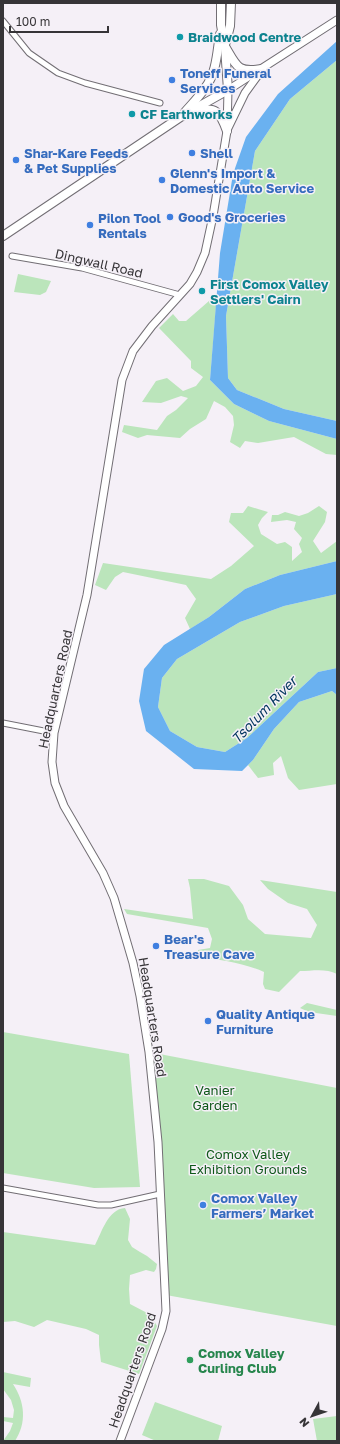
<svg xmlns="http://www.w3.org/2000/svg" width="340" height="1444" viewBox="0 0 340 1444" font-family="'Golos Text',sans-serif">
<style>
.green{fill:#bbe5bb}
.water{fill:#6ab1f0}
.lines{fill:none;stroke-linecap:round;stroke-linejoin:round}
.minor-casing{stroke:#726e74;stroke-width:7}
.secondary-casing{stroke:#726e74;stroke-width:9}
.primary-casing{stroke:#726e74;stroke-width:10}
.minor{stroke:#fff;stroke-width:5}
.secondary{stroke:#fff;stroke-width:7}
.primary{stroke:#fff;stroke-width:8}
.culture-dot{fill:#0f9aa8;stroke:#f5f0f7;stroke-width:1.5}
.shop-dot{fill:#3f7fe0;stroke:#f5f0f7;stroke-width:1.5}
.leisure-dot{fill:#2e9e5b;stroke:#f5f0f7;stroke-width:1.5}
.labels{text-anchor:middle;stroke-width:3;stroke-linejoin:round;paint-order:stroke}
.culture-label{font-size:13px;font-weight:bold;fill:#0d838f;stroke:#f5f0f7;text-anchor:start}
.shop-label{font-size:13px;font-weight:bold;fill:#366cbe;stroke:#f5f0f7;text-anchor:start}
.street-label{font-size:13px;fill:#363437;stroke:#f5f0f7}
.park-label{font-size:13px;fill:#0e5819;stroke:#f5f0f7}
.leisure-label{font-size:13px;font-weight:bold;fill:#27864d;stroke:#f5f0f7;text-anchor:start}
.water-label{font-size:14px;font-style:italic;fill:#00355d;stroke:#f5f0f7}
</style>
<rect width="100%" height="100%" fill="#f5f0f7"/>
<g class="green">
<path d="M337 60V421L284 409 237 390 228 378 226 316 255 151 290 99Z"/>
<path d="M18 274 51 281 46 292 40 295 14 292Z"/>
<path d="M217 294 210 380 234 404 269 421 337 439V455L326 454 294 437 258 443 245 441 240 448 230 442 234 425 233 416 225 407 214 401 206 419 190 429 180 438 147 435 138 438 122 432 124 425 157 430 167 416 176 410 188 398 181 396 161 403 142 402 156 381 167 378 183 391 196 386 203 377 191 368V361L159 328 173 314 179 321H186Z"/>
<path d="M248 506 268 512 262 518 258 525 261 534 277 544 285 542 292 547V561L302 552 299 544 302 538 294 529 296 522 287 520 271 522 272 515H278L285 512 299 516 308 513 319 506 327 512 325 522 313 541 321 553 337 541V561L280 575 245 589 209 617 190 629 185 618 196 599 186 585 123 572 115 577 106 590 95 585 103 563 211 579 231 566 254 546 229 522 231 513H243Z"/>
<path d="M337 594V668L318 672 247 738 225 752 197 747 170 731 158 707 162 678 177 659 240 622 284 606Z"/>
<path d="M332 691 337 695V784L299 790 288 778 281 756 273 763 274 775 258 778 248 765 253 760 274 729 299 702Z"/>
<path d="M188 879H204L229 886 243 905 248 919 265 934 311 938 317 925 307 909 288 903 268 889 260 880 337 892V974C326 968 312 971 300 971L279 992 265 989 263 984 264 972C243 963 221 959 198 958V950L210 948 212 939 208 928 127 914 124 909 193 919 190 888Z"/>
<path d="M307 1003 337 1010V1016L309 1012 300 1008Z"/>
<path d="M3 1032 129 1054 140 1187 94 1188 3 1173Z"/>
<path d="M149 1052 337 1088V1326L166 1295Z"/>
<path d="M125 1208 130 1219 128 1240 132 1247 140 1252 147 1256 157 1264 156 1269 154 1272 146 1270 130 1275 129 1289 130 1304 151 1315 157 1326 139 1374 101 1362 99 1345V1335L86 1329 47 1320 34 1327 15 1321 3 1322V1232L95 1245C102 1232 108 1209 125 1208Z"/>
<path d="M3 1372 31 1378 30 1387 13 1384C25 1402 27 1423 15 1441H3L10 1431 13 1423 3 1421V1417L13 1418 14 1410 11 1400 3 1389Z"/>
<path d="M155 1402 222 1426 218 1441H156L142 1435Z"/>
<path d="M337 1416V1441H317L313 1419Z"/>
</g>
<g class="water">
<path d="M337 41V60L290 99 255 151 226 316 228 378 237 390 284 409 337 421V439L269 421 234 404 210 380 220 253 233 174 246 137 278 94Z"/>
<path d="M337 561V594L284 606 240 622 177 659 162 678 158 707 170 731 197 747 225 752 247 738 318 672 337 668V695L332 691 299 702 274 729 253 760 242 771 194 769 146 731 139 701 144 669 164 645 209 617 245 589 280 575Z"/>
</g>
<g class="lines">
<defs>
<g id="minor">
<path d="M3 21 29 53 58 73 85 83 160 103"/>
<path d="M12 256 82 268 180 295"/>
<path d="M3 723 54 733"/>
<path d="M3 1188 98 1205H111L160 1194"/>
</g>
<g id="secondary">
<path d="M228 128 245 93 261 71"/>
<path d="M120 1441 162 1329 166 1311 158 1142 149 1052 140 996 133 963 114 898 103 873 64 806 55 783 52 762 54 733 87 595 122 380 133 351 152 326 190 284 197 272 205 253 213 216 227 131 228 90 337 20"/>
</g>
<g id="primary">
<path d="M226 42 230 26 231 3"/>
<path d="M226 48C237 67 238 73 262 69"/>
<path d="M185 112C192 104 199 97 205 88 217 72 217 52 220 34"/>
<path d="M194 112C216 105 220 112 227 131"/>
<path d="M3 236 182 116 228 90 225 47 221 25V3"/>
</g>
</defs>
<use href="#minor" class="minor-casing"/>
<use href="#secondary" class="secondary-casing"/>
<use href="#primary" class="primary-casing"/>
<use href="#minor" class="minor"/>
<use href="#secondary" class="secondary"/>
<use href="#primary" class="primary"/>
</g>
<g class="culture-dot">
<circle cx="180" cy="37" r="4"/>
<circle cx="132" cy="114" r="4"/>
<circle cx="202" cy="291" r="4"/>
</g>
<g class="shop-dot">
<circle cx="172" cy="80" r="4"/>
<circle cx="192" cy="153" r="4"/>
<circle cx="16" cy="160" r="4"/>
<circle cx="162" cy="180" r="4"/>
<circle cx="170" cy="217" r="4"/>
<circle cx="90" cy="225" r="4"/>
<circle cx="156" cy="946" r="4"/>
<circle cx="208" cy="1021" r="4"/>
<circle cx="203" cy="1205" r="4"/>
</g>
<circle class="leisure-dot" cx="190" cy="1360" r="4"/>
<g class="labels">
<g class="culture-label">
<text x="188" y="42">Braidwood Centre</text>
<text x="140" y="119">CF Earthworks</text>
<text x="210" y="289">First Comox Valley<tspan x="210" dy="15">Settlers' Cairn</tspan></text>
</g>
<g class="shop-label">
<text x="180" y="78">Toneff Funeral<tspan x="180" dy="15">Services</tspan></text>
<text x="24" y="158">Shar-Kare Feeds<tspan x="24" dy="15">&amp; Pet Supplies</tspan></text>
<text x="200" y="158">Shell</text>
<text x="170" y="178">Glenn's Import &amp;<tspan x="170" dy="15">Domestic Auto Service</tspan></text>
<text x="178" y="222">Good's Groceries</text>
<text x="98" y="223">Pilon Tool<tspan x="98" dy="15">Rentals</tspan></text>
<text x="164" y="944">Bear's<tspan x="164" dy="15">Treasure Cave</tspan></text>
<text x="216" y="1019">Quality Antique<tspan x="216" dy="15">Furniture</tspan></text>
<text x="211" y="1203">Comox Valley<tspan x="211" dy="15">Farmers’ Market</tspan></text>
</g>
<g class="street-label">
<text transform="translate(99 263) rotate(13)" y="5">Dingwall Road</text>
<text transform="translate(55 689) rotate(-78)" y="5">Headquarters Road</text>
<text transform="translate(153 1017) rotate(81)" y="5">Headquarters Road</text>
<text transform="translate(132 1370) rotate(-71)" y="5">Headquarters Road</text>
</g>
<g class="park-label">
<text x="215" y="1095">Vanier<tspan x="215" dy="15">Garden</tspan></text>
<text x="248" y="1159">Comox Valley<tspan x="248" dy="15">Exhibition Grounds</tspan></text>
</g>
<g class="leisure-label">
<text x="198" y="1358">Comox Valley<tspan x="198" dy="15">Curling Club</tspan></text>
</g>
<g class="water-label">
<text transform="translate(264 710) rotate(-46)" y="5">Tsolum River</text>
</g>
</g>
<rect width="340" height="1444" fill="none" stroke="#363437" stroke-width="8"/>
<g transform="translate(312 1416) rotate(230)" stroke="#f5f0f7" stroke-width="3" paint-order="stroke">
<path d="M0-3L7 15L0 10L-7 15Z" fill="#363437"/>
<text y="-6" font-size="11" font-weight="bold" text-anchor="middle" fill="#363437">N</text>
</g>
<path d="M10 26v6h98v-6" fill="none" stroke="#363437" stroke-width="2"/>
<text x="16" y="26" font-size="12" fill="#363437" stroke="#f5f0f7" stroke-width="3" paint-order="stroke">100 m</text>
</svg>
